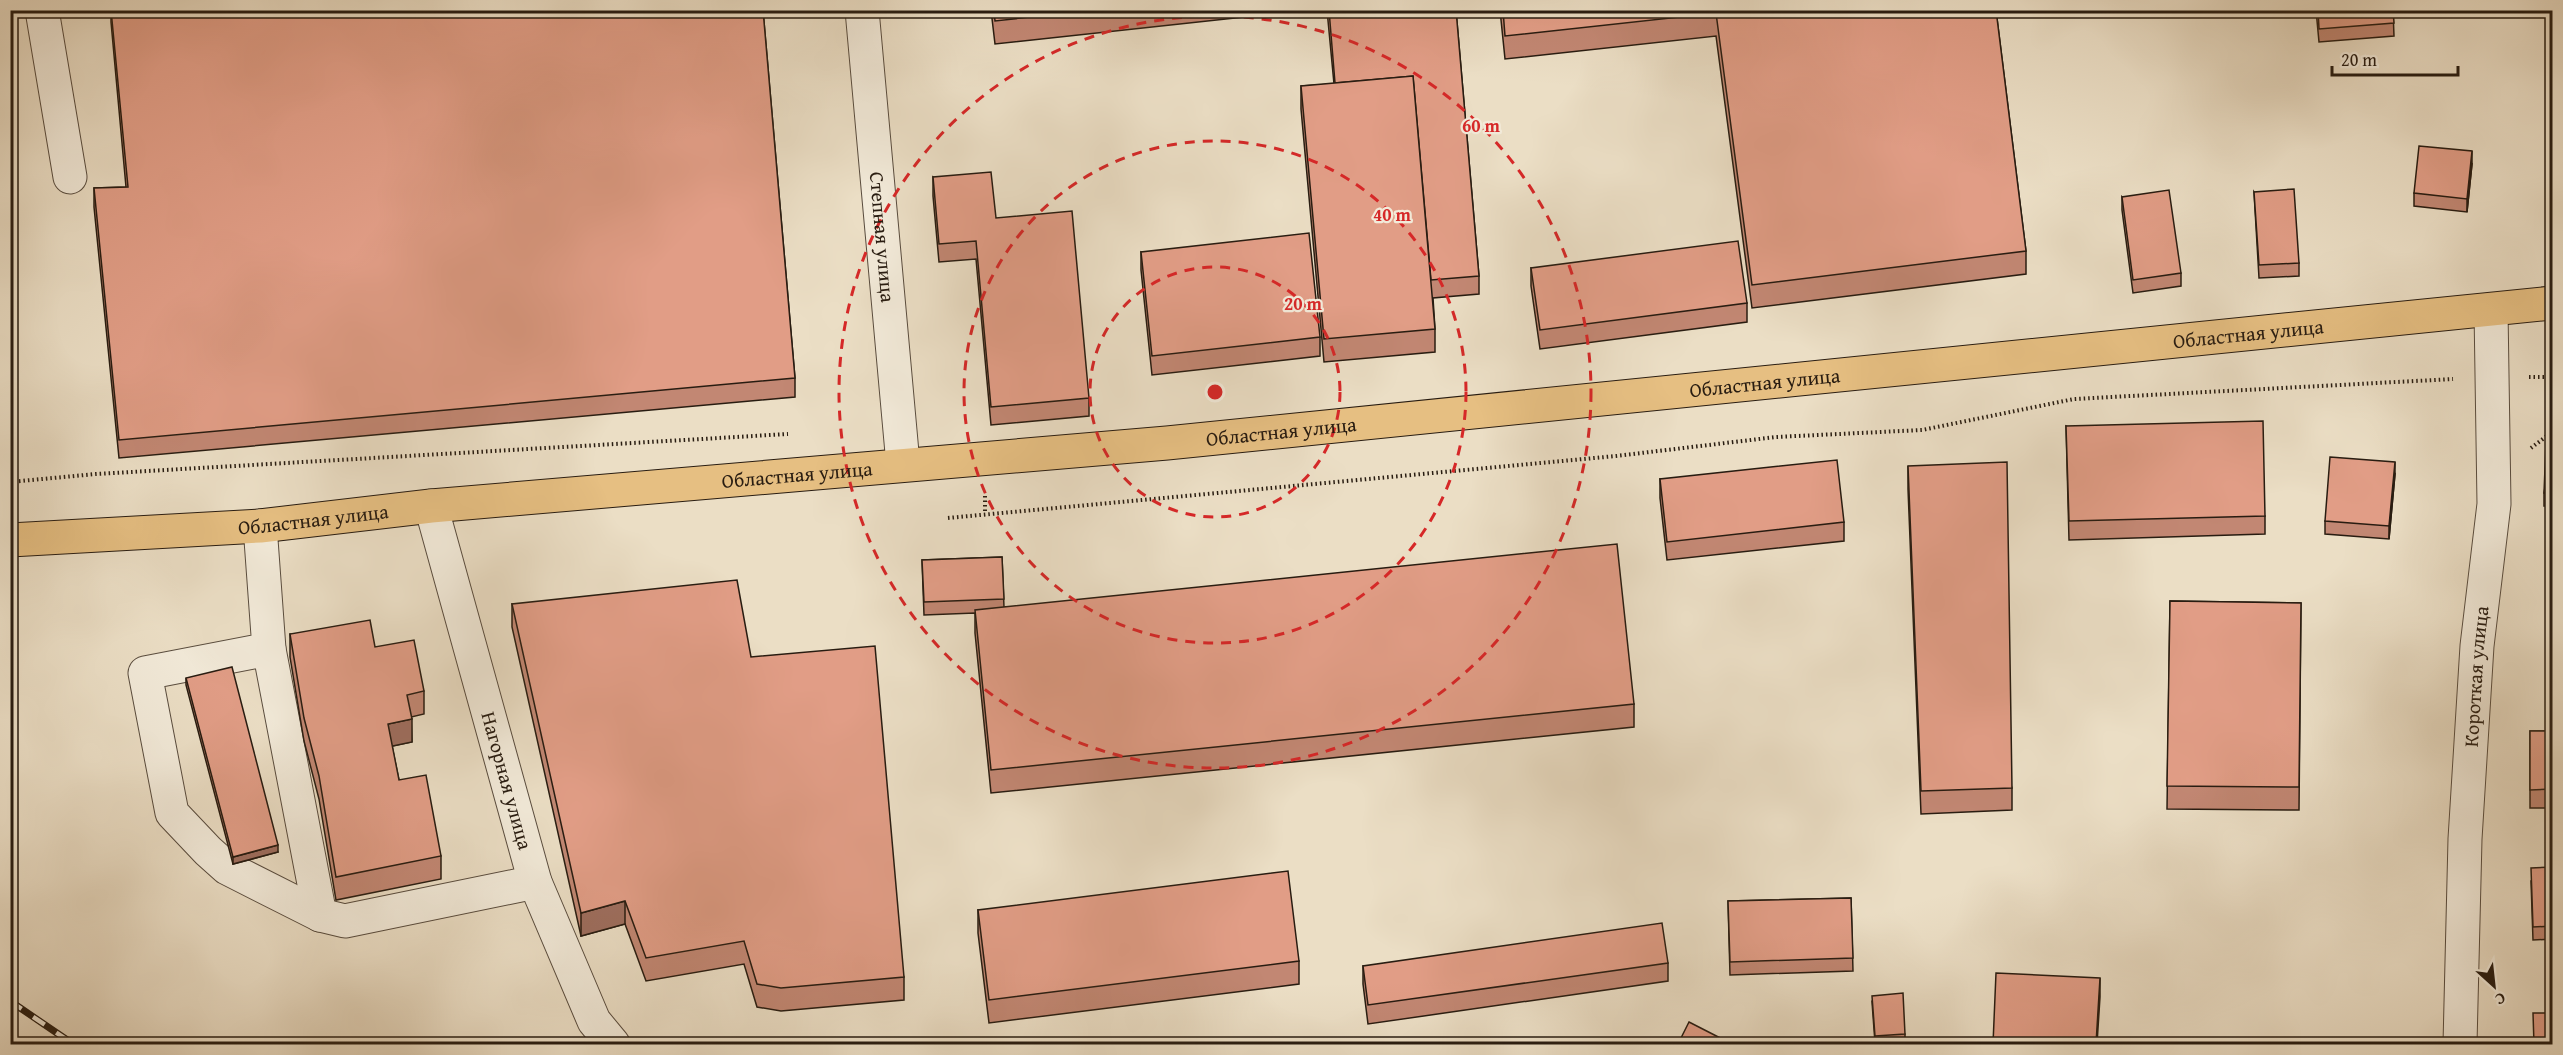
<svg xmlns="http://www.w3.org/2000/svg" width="2563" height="1055" viewBox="0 0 2563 1055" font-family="'Gentium Book Plus',serif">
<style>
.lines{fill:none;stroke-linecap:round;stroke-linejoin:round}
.minor-casing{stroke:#594c3e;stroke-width:35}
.major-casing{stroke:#281c11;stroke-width:35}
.path{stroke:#281c11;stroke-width:4;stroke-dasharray:1.5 3;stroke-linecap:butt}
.minor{stroke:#f2ead9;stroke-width:33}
.major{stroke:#e6bf82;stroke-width:33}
.rail-casing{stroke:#281c11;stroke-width:7}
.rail{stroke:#f2ead9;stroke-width:4.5;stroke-dasharray:14;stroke-linecap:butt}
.wall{fill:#c28773;stroke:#281c11;stroke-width:1.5}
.shaded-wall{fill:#9e6e5e;stroke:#281c11;stroke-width:1.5}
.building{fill:#e19d86;stroke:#281c11;stroke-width:1.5}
.ring{fill:none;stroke:#d62828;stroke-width:3;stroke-dasharray:10 8}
.labels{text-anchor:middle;stroke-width:4.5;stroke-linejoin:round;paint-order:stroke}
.street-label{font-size:20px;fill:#281c11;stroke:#f2ead9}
.centre{fill:#d62828;stroke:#f2ead9;stroke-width:3}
.ring-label{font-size:18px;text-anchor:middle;font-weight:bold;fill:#d62828;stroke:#f2ead9;stroke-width:4.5;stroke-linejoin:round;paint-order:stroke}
</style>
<rect width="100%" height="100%" fill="#ebdec5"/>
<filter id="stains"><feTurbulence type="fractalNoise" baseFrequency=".00333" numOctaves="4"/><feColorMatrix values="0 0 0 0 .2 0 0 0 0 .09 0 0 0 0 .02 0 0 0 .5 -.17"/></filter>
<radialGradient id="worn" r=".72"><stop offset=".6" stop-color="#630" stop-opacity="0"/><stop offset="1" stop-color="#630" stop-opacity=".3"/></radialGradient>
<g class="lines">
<defs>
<g id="minor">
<path d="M42 10 70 177"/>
<path id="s1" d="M862 10 903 464"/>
<path id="s2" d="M431 506 535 882 594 1021 613 1044"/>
<path d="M260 526 269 649 145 673 172 813 208 851 227 868 320 915 345 921 535 882"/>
<path d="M269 649 320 915"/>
<path id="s3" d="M2460 1044 2465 839 2477 646 2494 504 2491 310"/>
</g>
<g id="major">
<path id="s4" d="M10 540 260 526 431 506 1167 443 2552 303"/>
</g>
</defs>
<use href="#minor" class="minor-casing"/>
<use href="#major" class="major-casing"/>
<g class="path">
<path d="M2529 377H2552"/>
<path d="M2531 448 2552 432"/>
<path d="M10 482 96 474 788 434"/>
<path d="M985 496V514"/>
<path d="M948 518 1616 456 1776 437 1922 430 2074 399 2453 379"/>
</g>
<use href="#minor" class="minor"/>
<use href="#major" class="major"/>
<defs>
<path id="rail" d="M10 1001 73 1044"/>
</defs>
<use href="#rail" class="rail-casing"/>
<use href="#rail" class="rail"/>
</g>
<g class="wall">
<path d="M111 10H763L795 378V397L119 458 94 207V188L126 187 111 22Z"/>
<path d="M991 10H1308L995 44Z"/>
<path d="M1327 10H1456L1479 276V294L1433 298 1435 329V352L1324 362 1301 109V86L1334 84Z"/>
<path d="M1500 10H1996L2026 251V274L1752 308 1716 36 1505 59Z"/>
<path d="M2316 10H2393L2394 36 2319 42Z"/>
<path d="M2472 164 2467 212 2414 206V193Z"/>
<path d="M933 177 996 218 1089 398V416L991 425 976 259 939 262 933 196Z"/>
<path d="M2254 192 2299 263V276L2259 278Z"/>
<path d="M2122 197 2181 273V286L2133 293 2122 210Z"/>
<path d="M1141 252 1320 337V356L1152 375 1141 270Z"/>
<path d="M1531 268 1747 303V322L1540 349 1531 286Z"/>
<path d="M2066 426 2265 516V534L2069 540Z"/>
<path d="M2553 443V506H2544V493Z"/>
<path d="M1908 466 2012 788V810L1921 814 1908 489Z"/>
<path d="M2395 474 2389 539 2325 534V521Z"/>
<path d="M1660 479 1844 522V541L1667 560 1660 498Z"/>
<path d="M1002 557 1004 607 1634 704V727L991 793 975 633V613L924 615 922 560Z"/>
<path d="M2170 601 2301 603 2299 810 2167 809Z"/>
<path d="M512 604 751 657 904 977V1000L781 1011 757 1007 744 964 646 981 625 924 581 936 512 627Z"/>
<path d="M290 634 375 647 424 691V714L411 717 412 742 392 746 399 780 441 856V879L336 900 319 799 304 741 290 657Z"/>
<path d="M186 678 278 852 233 864 186 685Z"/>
<rect x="2530" y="731" width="23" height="77"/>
<path d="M2553 867V939L2533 940 2531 881Z"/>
<path d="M1851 898 1853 971 1730 975 1728 901Z"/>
<path d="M978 910 1299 961V984L989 1023 978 933Z"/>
<path d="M1668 963V981L1368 1024 1363 984V966Z"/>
<path d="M1872 1002 1905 1034V1040L1875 1043Z"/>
</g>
<g class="shaded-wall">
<path d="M2472 151V164L2467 212V199Z"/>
<path d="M2395 462V474L2389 539V526Z"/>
<path d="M412 719V742L388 747V724Z"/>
<path d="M278 845V852L233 864V857Z"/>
<path d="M625 901V924L581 936V913Z"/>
<path d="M2100 978V997L2097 1044H2096Z"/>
</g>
<g class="building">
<path d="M111 10H763L795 378 119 440 94 188 128 187Z"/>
<path d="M994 10H1092L995 21Z"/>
<path d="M1329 10H1456L1479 276 1431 280 1413 76 1335 83Z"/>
<path d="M1503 10H1996L2026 251 1752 285 1716 13 1505 36Z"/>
<path d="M2318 10H2393L2394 23 2319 29Z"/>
<path d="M1413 76 1435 329 1324 339 1301 86Z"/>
<path d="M2419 146 2472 151 2467 199 2414 193Z"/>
<path d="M991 172 996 218 1072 211 1089 398 991 407 976 241 939 244 933 177Z"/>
<path d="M2294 189 2299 263 2259 265 2254 192Z"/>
<path d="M2169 190 2181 273 2133 280 2122 197Z"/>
<path d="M1309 233 1320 337 1152 356 1141 252Z"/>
<path d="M1738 241 1747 303 1540 330 1531 268Z"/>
<path d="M2263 421 2265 516 2069 521 2066 426Z"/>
<path d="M2546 443H2553V493H2544Z"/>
<path d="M2330 457 2395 462 2389 526 2325 521Z"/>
<path d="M1837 460 1844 522 1667 542 1660 479Z"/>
<path d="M2007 462 2012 788 1921 791 1908 466Z"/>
<path d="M1617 544 1634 704 991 770 975 610Z"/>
<path d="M1002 557 1004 599 924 602 922 560Z"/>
<path d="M737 580 751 657 875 646 904 977 781 988 757 984 744 941 646 958 625 901 581 913 512 604Z"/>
<path d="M2170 601 2301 603 2299 787 2167 786Z"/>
<path d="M370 620 375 647 414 640 424 691 407 695 412 719 388 724 399 780 426 775 441 856 336 877 319 776 304 718 290 634Z"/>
<path d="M232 667 278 845 233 857 186 678Z"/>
<path d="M2530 731H2553V789L2530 790Z"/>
<path d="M2553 867V926L2533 927 2531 868Z"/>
<path d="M1288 871 1299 961 989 1000 978 910Z"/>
<path d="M1851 898 1853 958 1730 962 1728 901Z"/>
<path d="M1662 923 1668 963 1368 1005 1363 966Z"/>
<path d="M1996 973 2100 978 2096 1044H1993Z"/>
<path d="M1903 993 1905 1034 1875 1036 1872 996Z"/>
<path d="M2533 1013H2553V1044H2534Z"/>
<path d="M1689 1022 1732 1044H1678Z"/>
<path d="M1142 1039 1152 1044H1139Z"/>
<path d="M866 1041 874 1044H864Z"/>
</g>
<g class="ring">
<circle cx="1215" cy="392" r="125"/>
<circle cx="1215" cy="392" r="251"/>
<circle cx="1215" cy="392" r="376"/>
</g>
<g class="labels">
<g class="street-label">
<text dy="7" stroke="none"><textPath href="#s1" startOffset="228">Степная улица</textPath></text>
<text dy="7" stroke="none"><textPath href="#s4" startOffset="2248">Областная улица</textPath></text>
<text dy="7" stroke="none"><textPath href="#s4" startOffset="1762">Областная улица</textPath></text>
<text dy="7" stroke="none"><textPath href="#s4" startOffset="1276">Областная улица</textPath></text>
<text dy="7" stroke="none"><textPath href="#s4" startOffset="790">Областная улица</textPath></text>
<text dy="7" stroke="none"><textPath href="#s4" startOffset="304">Областная улица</textPath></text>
<text dy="7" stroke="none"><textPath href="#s3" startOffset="368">Короткая улица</textPath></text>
<text dy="7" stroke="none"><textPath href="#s2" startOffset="285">Нагорная улица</textPath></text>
</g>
</g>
<circle cx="1215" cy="392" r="9" class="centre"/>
<g class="ring-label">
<text x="1481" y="132">60 m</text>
<text x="1392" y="221">40 m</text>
<text x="1303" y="310">20 m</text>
</g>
<rect width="2563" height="1055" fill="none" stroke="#ebdec5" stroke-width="36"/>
<rect x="12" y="12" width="2539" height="1031" fill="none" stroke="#281c11" stroke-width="3"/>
<rect x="18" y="18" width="2527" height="1019" fill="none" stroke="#281c11" stroke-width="1.5"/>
<g transform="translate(2494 986) rotate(153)" stroke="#f2ead9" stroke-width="4.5" paint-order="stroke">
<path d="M0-4.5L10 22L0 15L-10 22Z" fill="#281c11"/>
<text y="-9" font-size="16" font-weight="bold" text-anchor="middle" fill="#281c11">С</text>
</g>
<path d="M2332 66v9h126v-9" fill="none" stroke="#281c11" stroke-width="3"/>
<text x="2341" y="66" font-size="18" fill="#281c11" stroke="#f2ead9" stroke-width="4.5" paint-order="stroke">20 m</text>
<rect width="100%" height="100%" filter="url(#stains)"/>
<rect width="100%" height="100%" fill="url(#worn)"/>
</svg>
